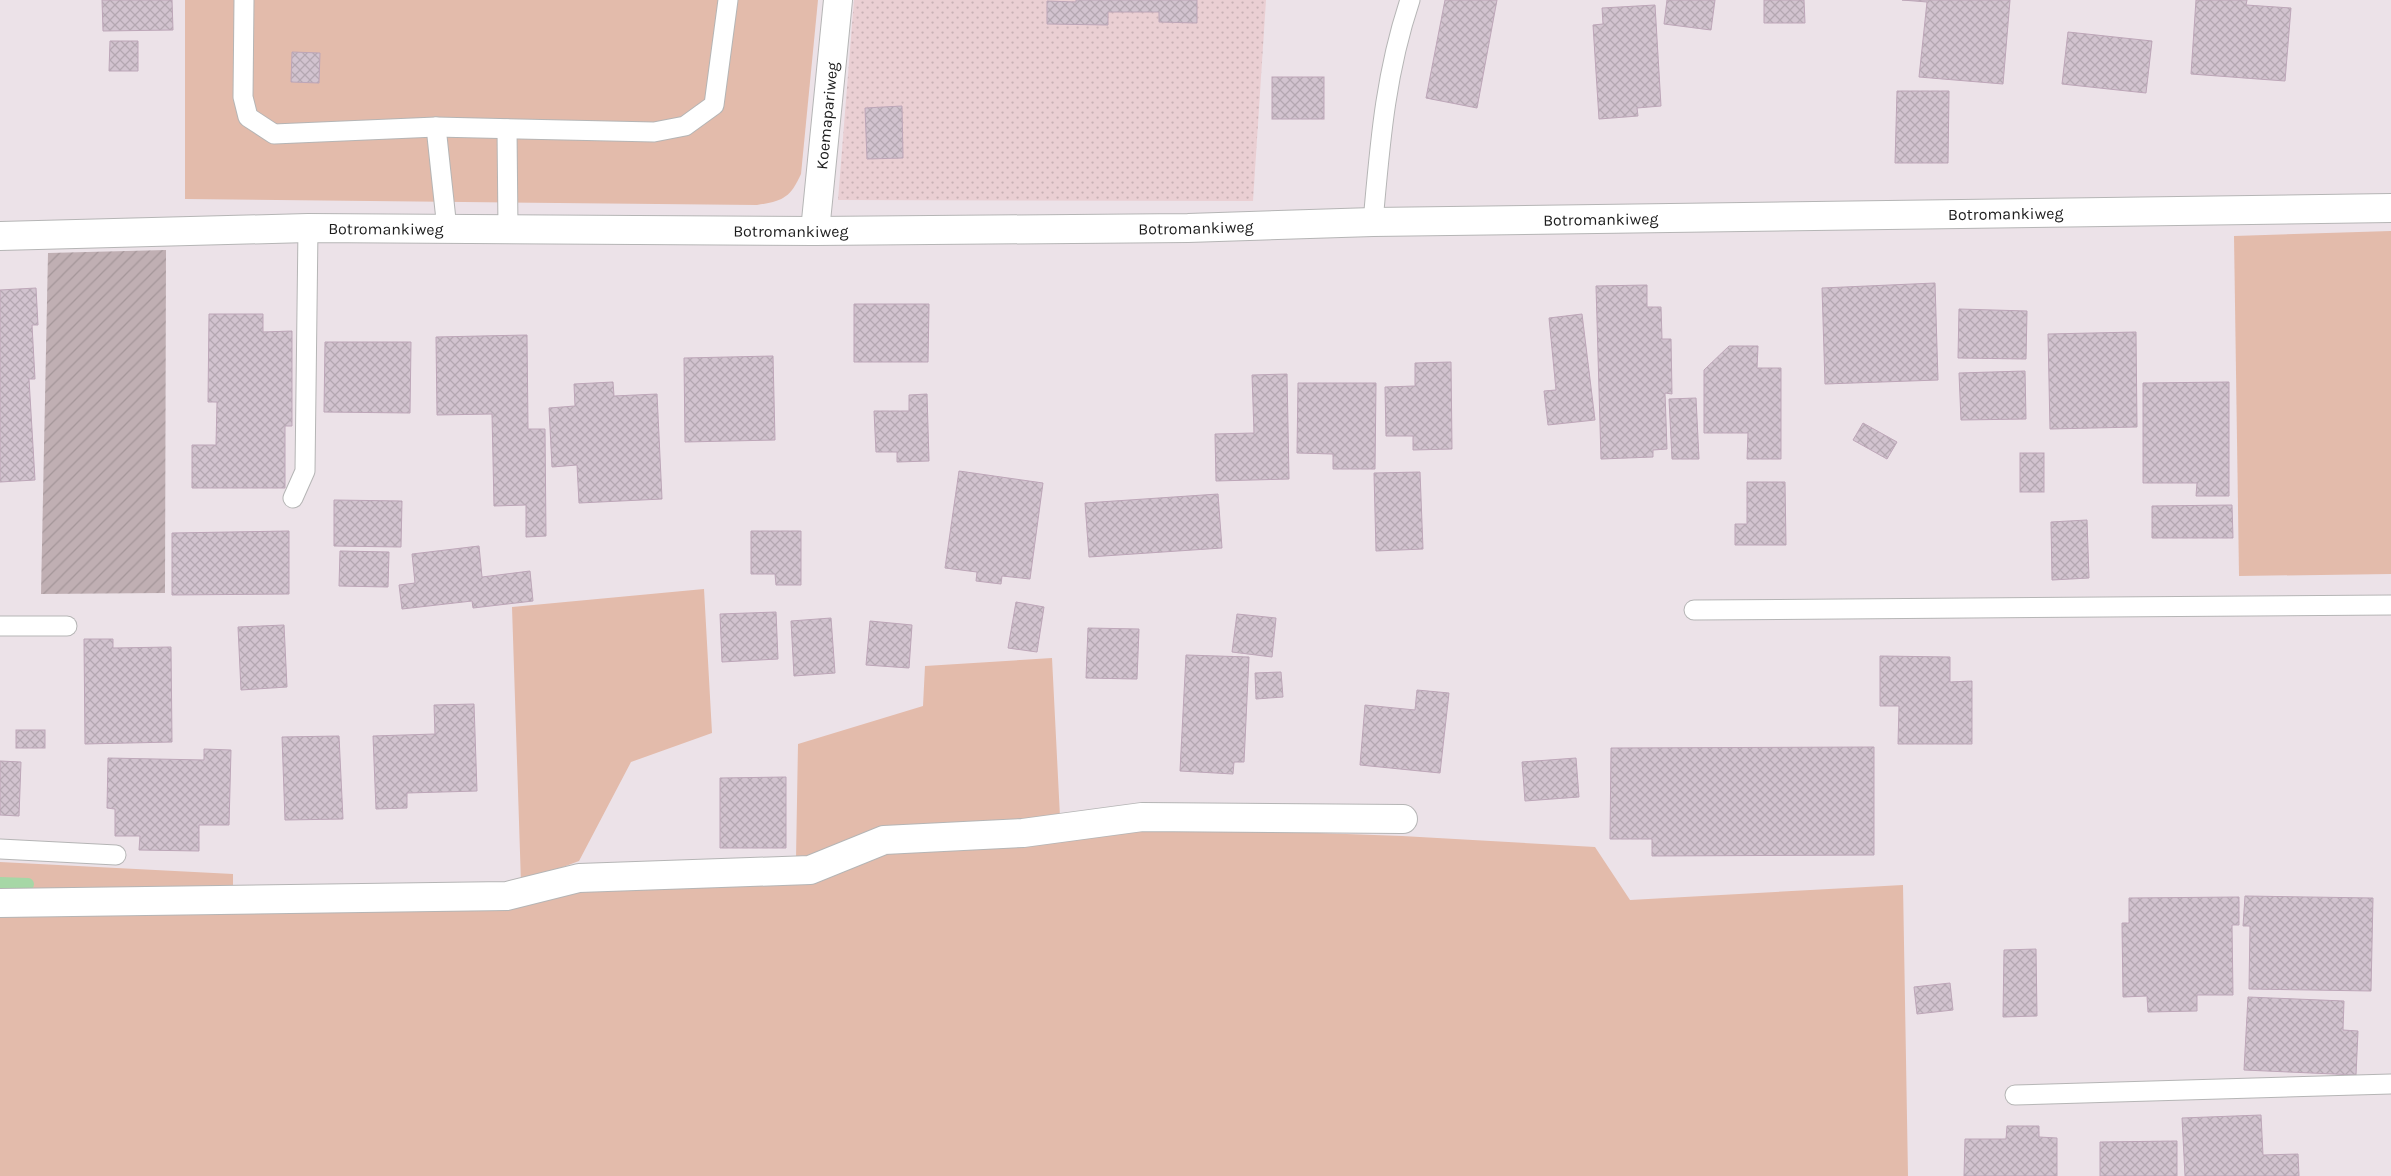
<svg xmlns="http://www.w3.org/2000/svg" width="2391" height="1176" viewBox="0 0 2391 1176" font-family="Karla,sans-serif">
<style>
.construction{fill:url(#construction-furrows)}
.farmland{fill:url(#farmland-dots)}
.grass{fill:#e3bbab}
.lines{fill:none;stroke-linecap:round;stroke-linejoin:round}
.stream{stroke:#a6d7a6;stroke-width:12}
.building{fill:url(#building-cross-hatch);stroke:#bda6b8}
.lane-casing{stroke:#b5b5b5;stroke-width:21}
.street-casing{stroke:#b5b5b5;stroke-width:30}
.lane{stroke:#fff;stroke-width:19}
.street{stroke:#fff;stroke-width:28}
.labels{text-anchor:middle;stroke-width:4;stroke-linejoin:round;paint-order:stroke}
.street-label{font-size:16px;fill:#1c1c1c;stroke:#fff}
</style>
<defs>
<pattern id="construction-furrows" width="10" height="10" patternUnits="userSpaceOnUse" patternTransform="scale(1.25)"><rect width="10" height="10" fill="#c0afb3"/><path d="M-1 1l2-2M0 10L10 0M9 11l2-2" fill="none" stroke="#a49699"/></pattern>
<pattern id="farmland-dots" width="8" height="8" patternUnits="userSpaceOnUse" patternTransform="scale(1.25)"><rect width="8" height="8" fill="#eacfd3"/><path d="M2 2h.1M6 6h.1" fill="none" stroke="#c8b1b5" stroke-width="1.8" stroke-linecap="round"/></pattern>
<pattern id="building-cross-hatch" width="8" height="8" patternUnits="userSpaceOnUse" patternTransform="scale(1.25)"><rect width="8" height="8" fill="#d2c3cf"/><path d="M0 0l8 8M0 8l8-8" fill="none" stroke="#b4a7b1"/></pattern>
</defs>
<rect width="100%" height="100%" fill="#ece2e8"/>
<path class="construction" d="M166 250 165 593 41 594 48 253Z"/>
<path class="farmland" d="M854 0H1266L1253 201 838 200Z"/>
<g class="grass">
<path d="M185 0H818L801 174C790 198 783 201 757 205L185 199Z"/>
<path d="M2391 231V574L2239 576 2234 236Z"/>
<path d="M704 589 712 733 631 762 579 861 521 883 512 607Z"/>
<path d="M1052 658 1060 817 808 859H796L798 744 923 706 925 666Z"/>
<path d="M1150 827 1402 836 1595 847 1630 900 1903 885 1908 1176H0V915L576 890 887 850Z"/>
<path d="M0 862 233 874V893L0 895Z"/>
</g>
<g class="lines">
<path class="stream" d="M0 883 28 884"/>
</g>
<g class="building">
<path d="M102 0H172L173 30 103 31Z"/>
<path d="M1076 0H1197V23L1159 22V12H1108V25L1047 24V1L1076 2Z"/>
<path d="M1445 0H1497L1477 108 1426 98Z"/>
<path d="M1667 0H1715L1711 30 1664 24Z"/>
<path d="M1764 0H1804L1805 23H1764Z"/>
<path d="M1902 0H2010L2003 84 1919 77 1927 2Z"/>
<path d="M2196 0H2247L2246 5 2291 8 2285 81 2191 74Z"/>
<path d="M1655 5 1661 106 1637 108 1638 116 1599 119 1593 25 1603 24 1602 8Z"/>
<path d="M2068 32 2152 41 2146 93 2062 84Z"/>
<path d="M110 41H138V71H109Z"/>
<path d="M292 52 320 53 319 83 291 82Z"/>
<rect x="1272" y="77" width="52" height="42"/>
<path d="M1897 91H1949L1948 163H1895Z"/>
<path d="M902 106 903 158 867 159 865 108Z"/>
<path d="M1935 283 1938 380 1825 384 1822 288Z"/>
<path d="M1647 285V307H1661L1662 339H1671L1672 394 1665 393 1667 449 1653 450V457L1601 459 1596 286Z"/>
<path d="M36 288 38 325H32L35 379H29L35 480 0 482V290Z"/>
<path d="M854 304H929L928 362H854Z"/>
<path d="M1959 309 2027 311 2026 359 1958 358Z"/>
<path d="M209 314H263V332L292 331V426H285V488H192V445H216L217 402H208Z"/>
<path d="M1582 314 1595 420 1548 425 1544 391 1556 390 1549 318Z"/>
<path d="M2136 332 2137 427 2050 429 2048 334Z"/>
<path d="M527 335 528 429H545L546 536 526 537V505L494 506 492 414 437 415 436 337Z"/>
<path d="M325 342H411L410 413 324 412Z"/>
<path d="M1729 346H1758L1757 368H1781V459H1747L1748 433H1704V370Z"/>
<path d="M773 356 775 440 685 442 684 358Z"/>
<path d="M1451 362 1452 449 1413 450V436H1386L1385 387 1415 386V363Z"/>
<path d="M2025 371 2026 419 1961 420 1959 373Z"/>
<path d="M1287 374 1289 479 1216 481 1215 434 1254 433 1252 375Z"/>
<path d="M613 382 614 396 657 394 662 499 579 503 577 465 552 467 549 408 575 406 574 384Z"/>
<path d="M2229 382V496H2196L2197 483H2143V383Z"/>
<path d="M1298 383H1376L1375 469H1333V454L1297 453Z"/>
<path d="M927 394 929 461 897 462V452H876L874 411H909V395Z"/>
<path d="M1696 398 1699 459H1672L1669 399Z"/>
<path d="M1863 423 1897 442 1887 459 1853 440Z"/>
<rect x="2020" y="453" width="24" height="39"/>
<path d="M959 471 1043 483 1030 579 1002 576 1001 584 976 581 977 572 945 568Z"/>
<path d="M1420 472 1423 549 1376 551 1374 473Z"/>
<path d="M1747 482H1785L1786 545H1735V524H1747Z"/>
<path d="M1218 494 1222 548 1089 557 1085 503Z"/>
<path d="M334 500 402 501 401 547 334 546Z"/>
<path d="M2232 505 2233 538H2152V506Z"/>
<path d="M2087 520 2089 578 2052 580 2051 522Z"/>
<path d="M289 531V594L172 595V533Z"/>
<path d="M751 531H801V585H776L775 574H751Z"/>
<path d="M479 546 482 577 530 571 533 601 473 608 472 601 402 609 399 585 415 583 412 554Z"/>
<path d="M340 551 389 552 388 587 339 586Z"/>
<path d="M1016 602 1044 607 1037 652 1008 648Z"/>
<path d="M776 612 778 659 722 662 720 614Z"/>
<path d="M1237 614 1276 618 1272 657 1232 652Z"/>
<path d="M831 618 835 673 794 676 791 621Z"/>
<path d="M870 621 912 625 909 668 866 665Z"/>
<path d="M284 625 287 687 241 690 238 627Z"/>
<path d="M1088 628 1139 629 1137 679 1086 678Z"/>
<path d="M84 639H113V648L171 647 172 742 85 744Z"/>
<path d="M1186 655 1249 657 1244 762H1234L1233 774 1180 771Z"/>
<path d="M1880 656 1950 657V682L1972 681V744H1898L1899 706H1880Z"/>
<path d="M1281 672 1283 697 1256 699 1255 673Z"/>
<path d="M1417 690 1449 693 1440 773 1360 765 1365 705 1415 710Z"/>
<path d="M474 704 477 791 407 793V808L376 809 373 736 435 734 434 705Z"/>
<rect x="16" y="730" width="29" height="18"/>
<path d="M339 736 343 819 285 820 282 737Z"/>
<path d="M1874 747V855L1652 856V839H1610L1611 748Z"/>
<path d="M204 749 231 750 229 825H199V851L139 850 140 836H115V809L107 808 108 758 204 760Z"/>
<path d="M1576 758 1579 797 1525 801 1522 762Z"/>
<path d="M0 761 21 762 19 816 0 815Z"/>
<path d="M786 777V848H720V778Z"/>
<path d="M2245 896 2373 898 2371 991 2249 989 2250 926H2243Z"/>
<path d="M2239 897V925H2232L2233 995H2197V1011L2148 1012 2147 996 2123 997 2122 923H2129V898Z"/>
<path d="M2036 949 2037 1016 2003 1017 2004 950Z"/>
<path d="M1950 983 1953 1010 1917 1014 1914 987Z"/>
<path d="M2248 997 2344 1001 2343 1030 2358 1031 2356 1075 2244 1070Z"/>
<path d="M2261 1115 2263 1155 2298 1154 2299 1176H2185L2182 1118Z"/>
<path d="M2007 1126H2039V1137L2057 1138V1176H1964L1965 1139H2006Z"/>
<path d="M2177 1141V1176H2100V1142Z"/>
</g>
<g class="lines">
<defs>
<g id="lane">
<path d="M244 0 243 97 248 117 274 134 436 127 654 132 685 126 714 105 728 0"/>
<path d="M436 127 447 229"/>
<path d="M507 129 508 229"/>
<path d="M1373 222C1380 144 1385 75 1410 0"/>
<path d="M293 498 305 471 308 228"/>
<path d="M1694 610 2391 605"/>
<path d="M0 626H67"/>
<path d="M0 849 116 855"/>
<path d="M2015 1095 2391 1084"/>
</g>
<g id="street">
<path id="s1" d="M815 231 838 0"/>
<path id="s2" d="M0 236 308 228 815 231 1188 228 1373 222 2391 208"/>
<path d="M0 903 507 896 579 878 810 870 884 840 1023 833 1142 817 1403 819"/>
</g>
</defs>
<use href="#lane" class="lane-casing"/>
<use href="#street" class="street-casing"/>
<use href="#lane" class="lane"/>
<use href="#street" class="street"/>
</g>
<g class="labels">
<g class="street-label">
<text dy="6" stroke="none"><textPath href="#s1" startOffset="116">Koemapariweg</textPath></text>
<text dy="6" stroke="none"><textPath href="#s2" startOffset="2006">Botromankiweg</textPath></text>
<text dy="6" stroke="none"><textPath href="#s2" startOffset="1601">Botromankiweg</textPath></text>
<text dy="6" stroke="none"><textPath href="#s2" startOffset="1196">Botromankiweg</textPath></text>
<text dy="6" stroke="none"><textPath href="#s2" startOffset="386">Botromankiweg</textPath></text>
<text dy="6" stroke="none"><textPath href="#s2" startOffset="791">Botromankiweg</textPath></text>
</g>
</g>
</svg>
